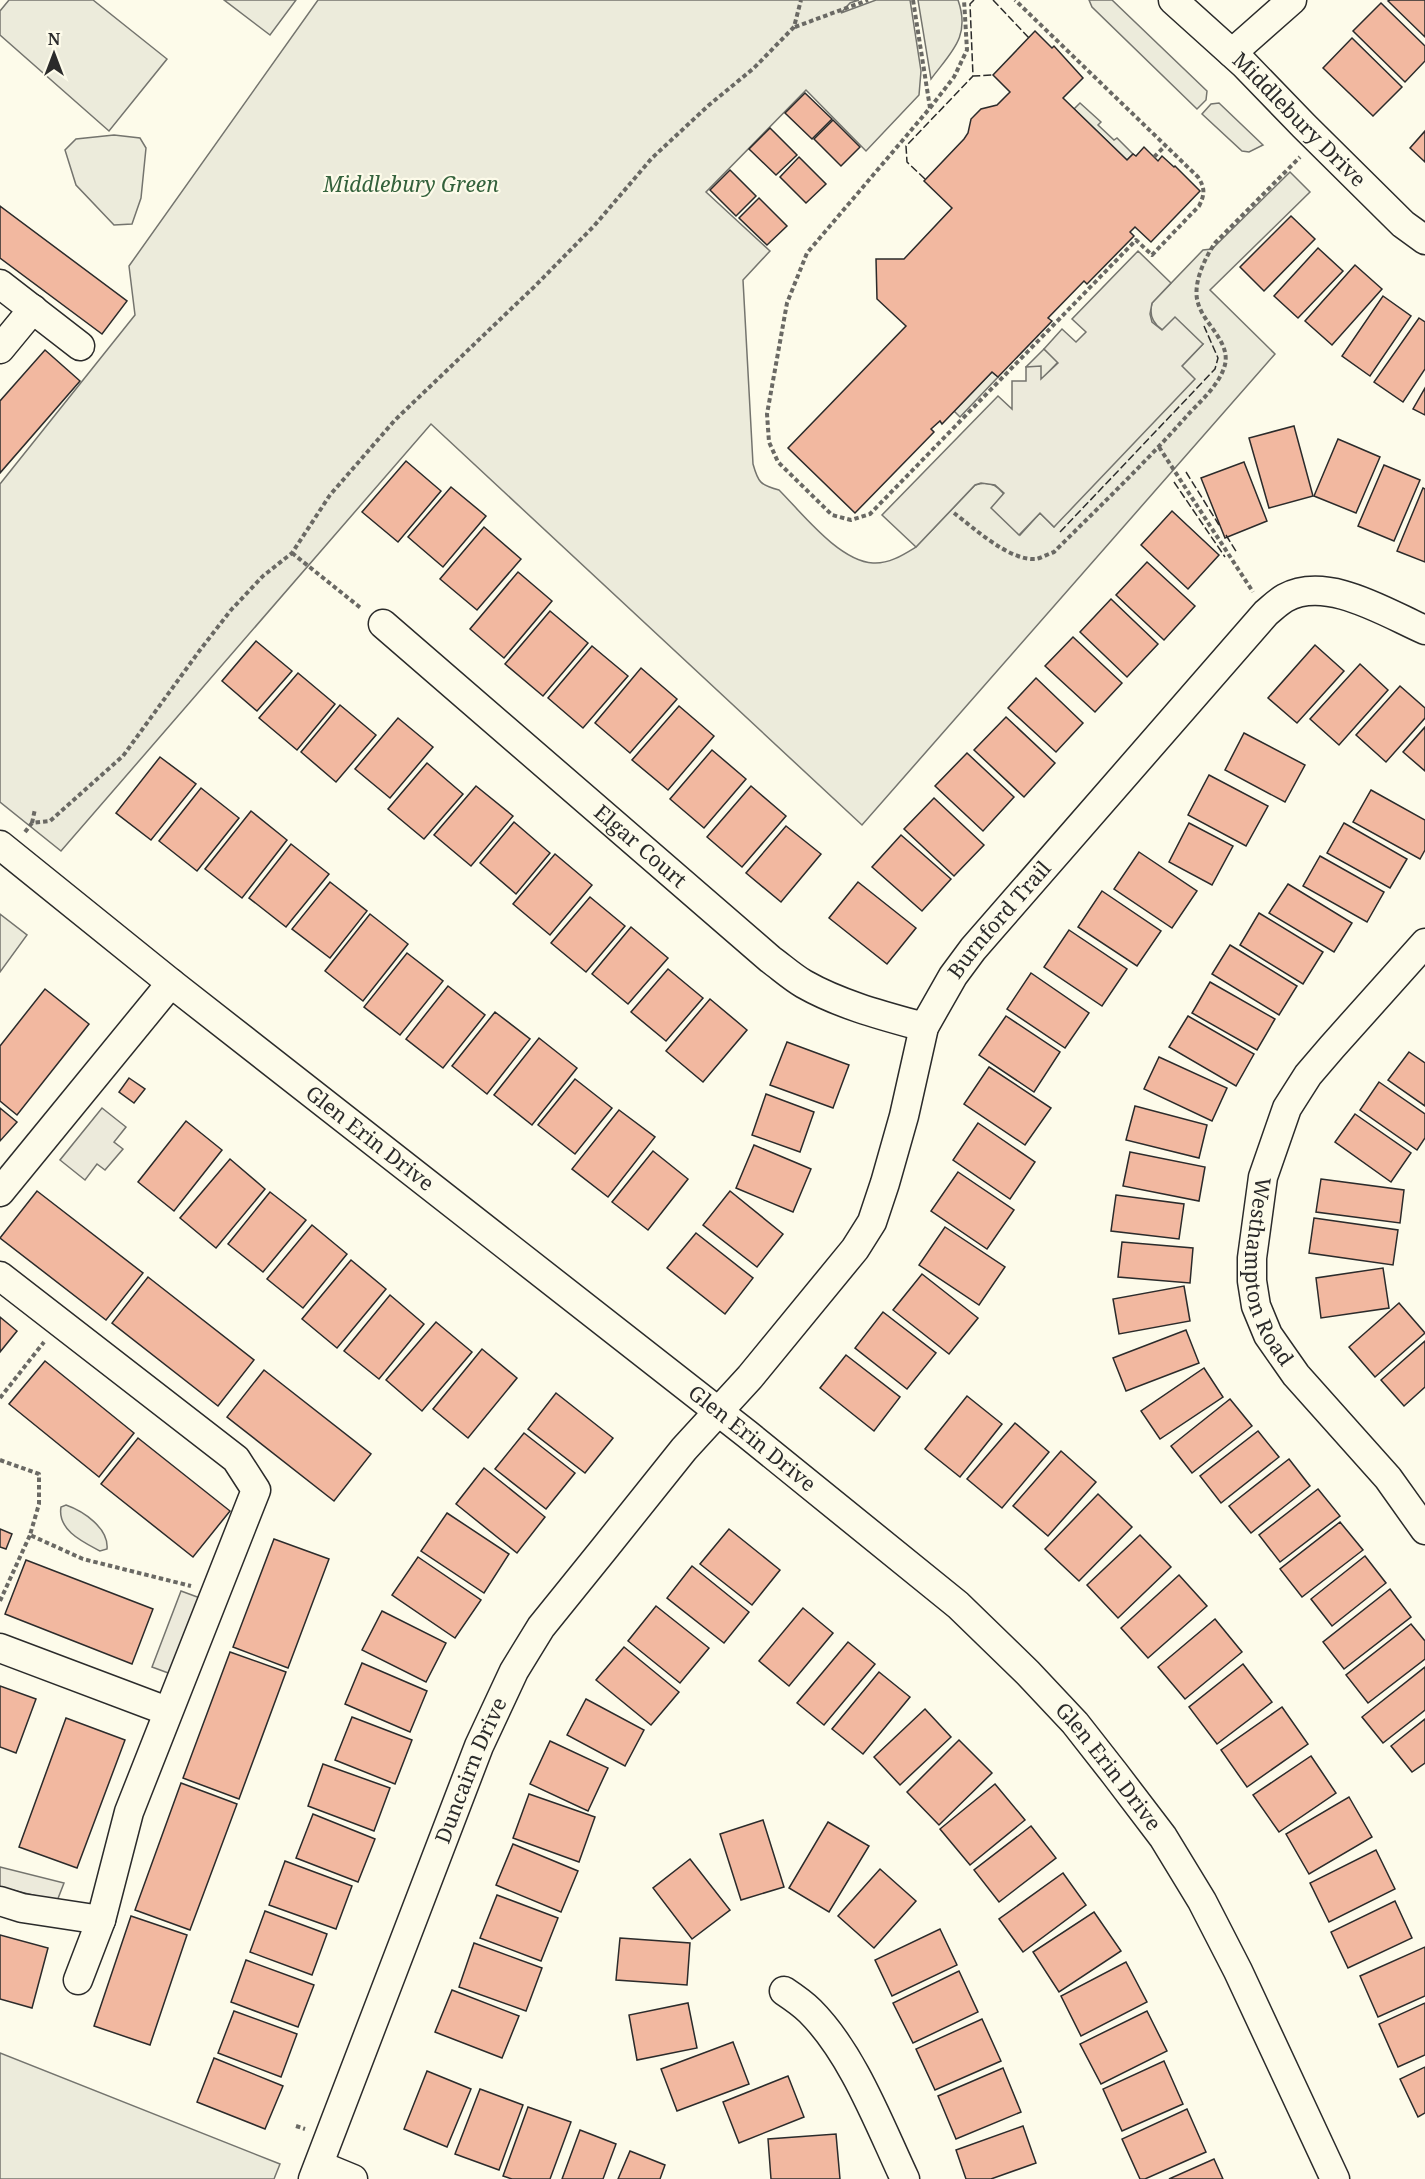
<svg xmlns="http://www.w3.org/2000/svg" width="1425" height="2179" viewBox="0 0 1425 2179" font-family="'Noto Serif',serif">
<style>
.green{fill:#ecebdb;stroke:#74746e;stroke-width:1.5}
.parking{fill:#eceadb;stroke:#74746e;stroke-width:1.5}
.building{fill:#f2b8a0;stroke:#2b2b2b;stroke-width:1.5}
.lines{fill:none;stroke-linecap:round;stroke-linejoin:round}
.minor-casing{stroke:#2b2b2b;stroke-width:31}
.path{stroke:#6a6964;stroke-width:4;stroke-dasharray:4.5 3;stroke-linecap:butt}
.minor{stroke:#fdfbea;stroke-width:28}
.fence{stroke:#2b2b2b;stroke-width:1.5;stroke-dasharray:8 3;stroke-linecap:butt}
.labels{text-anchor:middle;stroke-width:4.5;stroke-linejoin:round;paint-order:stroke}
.street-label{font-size:21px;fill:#2b2b2b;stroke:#fdfbea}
.park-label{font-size:21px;font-style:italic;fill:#34623c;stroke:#fdfbea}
</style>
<rect width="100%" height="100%" fill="#fdfbea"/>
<g class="green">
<path d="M9 0H93L167 59 109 131 0 35V11Z"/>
<path d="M224 0H296L270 35Z"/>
<path d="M318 0H859L850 3 841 13 876 0H910L921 71 919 95 866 151 806 90 706 192 770 251 743 280 753 464C758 482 760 485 779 490 802 513 839 561 873 563 889 564 903 555 916 547L975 485C1006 474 1012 514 1020 535L1040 513 1054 527 1182 366 1203 344C1182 337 1144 333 1152 303L1203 250 1212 249 1290 172 1310 192 1210 290 1275 354 862 825 431 424 61 851 0 802V484L135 315 129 266Z"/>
<path d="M918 0H958C971 37 951 52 931 79Z"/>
<path d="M1089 0H1112L1207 91 1206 100 1197 109 1092 7Z"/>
<path d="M1080 103 1101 122 1098 125 1114 140 1117 138 1133 154 1127 160 1074 109Z"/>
<path d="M1219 103 1263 145 1249 152 1242 151 1202 114 1211 104Z"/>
<path d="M114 135 140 138 146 148 141 198 132 224 114 225 76 185 65 150 76 139Z"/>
<path d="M1044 349 1058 362 1041 380 1026 367Z"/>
<path d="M992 372 998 377 960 417 954 411Z"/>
<path d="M0 914 27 935 0 972Z"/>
<path d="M66 1505C83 1511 109 1528 107 1549L100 1551C83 1542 57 1530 61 1507Z"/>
<path d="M0 2053 280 2164 274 2179H0Z"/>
</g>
<g class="parking">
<path d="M1138 251 1171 283 1152 303 1150 314 1152 322 1162 330 1175 317 1203 344 1182 366 1195 379 1054 527 1040 513 1019 535 991 508 1004 493 995 485 981 483 975 485 916 547 882 515 998 396 1012 409V381H1026V367L1041 366V379L1058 363 1044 349 1062 329 1076 342 1086 332 1072 319Z"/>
<path d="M102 1108 126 1127 114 1142 123 1149 105 1170 97 1164 85 1180 60 1160Z"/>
<path d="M181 1591 200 1598 171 1674 152 1667Z"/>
<path d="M0 1867 64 1883 57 1901 0 1887Z"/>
</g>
<g class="building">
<path d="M1390 0H1425V37L1388 1Z"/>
<path d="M1381 3 1425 46V61L1405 82 1353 31Z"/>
<path d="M1035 31 1052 48 1054 46 1083 78 1063 98 1127 160 1133 154 1136 156 1144 147 1158 161 1162 156 1174 167 1175 166 1200 191 1151 242 1135 227 1130 232 1134 236 1087 284 1084 281 1048 318 1052 321 998 377 992 372 942 424 940 421 931 429 934 432 855 513 788 448 906 326 877 299 876 259H904L952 208 924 181 964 139 968 133 971 119 981 109 997 105 1010 92 993 75Z"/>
<path d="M1352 38 1402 87 1373 116 1323 68Z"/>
<path d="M805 93 832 119 812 139 785 113Z"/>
<path d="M833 120 860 147 841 166 814 139Z"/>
<path d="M770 128 797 155 776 175 749 149Z"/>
<path d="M1425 131V162L1410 148Z"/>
<path d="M799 157 826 184 806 203 780 177Z"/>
<path d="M730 170 756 196 736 216 710 190Z"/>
<path d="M759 198 787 226 767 245 739 218Z"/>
<path d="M0 206 127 301 102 334 0 258Z"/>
<path d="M1291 216 1315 239 1264 291 1240 267Z"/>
<path d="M1318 248 1343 271 1298 318 1274 296Z"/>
<path d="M1355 265 1382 289 1332 345 1305 321Z"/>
<path d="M1383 296 1411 316 1370 376 1342 356Z"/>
<path d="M1419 318 1425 322V369L1403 402 1374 382Z"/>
<path d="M45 350 80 381 0 473V401Z"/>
<path d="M1425 388V415L1413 409Z"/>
<path d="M1294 426 1313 496 1269 508 1249 438Z"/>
<path d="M1338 439 1380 457 1356 513 1314 496Z"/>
<path d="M406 461 441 491 398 542 362 512Z"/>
<path d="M1244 462 1267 521 1225 538 1201 478Z"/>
<path d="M1384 465 1420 480 1394 541 1358 526Z"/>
<path d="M451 487 486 516 443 567 408 537Z"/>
<path d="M1423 488 1425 489V562L1397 551Z"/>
<path d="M1172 511 1219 555 1188 589 1141 545Z"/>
<path d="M484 527 521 559 477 610 440 579Z"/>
<path d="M1147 562 1195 606 1164 640 1116 595Z"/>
<path d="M518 572 552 601 504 658 470 629Z"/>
<path d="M1111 599 1158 644 1127 677 1080 632Z"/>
<path d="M550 611 588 643 543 696 505 664Z"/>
<path d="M1073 637 1122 683 1095 712 1045 666Z"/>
<path d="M256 641 292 671 257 711 222 681Z"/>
<path d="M1315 645 1344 671 1297 723 1268 698Z"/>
<path d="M592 646 628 676 583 728 548 698Z"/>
<path d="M1360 664 1388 690 1339 745 1310 719Z"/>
<path d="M641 668 677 699 630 753 595 723Z"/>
<path d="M298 673 335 704 297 750 259 718Z"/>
<path d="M1036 678 1083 723 1056 752 1008 708Z"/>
<path d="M1400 686 1425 708V718L1386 762 1356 735Z"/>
<path d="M340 705 376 735 336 782 301 752Z"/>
<path d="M679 706 714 736 668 790 632 760Z"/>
<path d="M1006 717 1055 763 1024 797 974 750Z"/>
<path d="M398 718 433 747 390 798 355 769Z"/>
<path d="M1425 727V771L1403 752Z"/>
<path d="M1244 733 1305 765 1285 802 1225 770Z"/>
<path d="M712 750 746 779 704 828 670 799Z"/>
<path d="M967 753 1014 797 983 831 935 786Z"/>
<path d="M160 757 196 784 151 840 116 813Z"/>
<path d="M427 763 463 794 424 839 388 809Z"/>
<path d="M1209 775 1268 806 1246 846 1188 815Z"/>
<path d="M476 786 513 816 471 866 434 835Z"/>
<path d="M751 786 786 816 742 867 707 837Z"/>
<path d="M201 788 239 818 197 871 159 841Z"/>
<path d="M1371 790 1425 820V850L1420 859 1353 822Z"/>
<path d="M934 798 984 845 954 876 904 829Z"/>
<path d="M251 811 287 840 242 898 205 869Z"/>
<path d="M514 822 550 853 516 894 480 863Z"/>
<path d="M1189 823 1233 846 1212 885 1169 862Z"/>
<path d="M1344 823 1407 859 1390 888 1327 853Z"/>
<path d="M786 826 821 854 781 902 746 873Z"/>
<path d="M901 835 951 879 922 911 872 867Z"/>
<path d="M291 844 329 874 286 927 249 898Z"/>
<path d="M1139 852 1197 891 1172 928 1114 889Z"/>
<path d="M555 854 592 885 550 935 513 904Z"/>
<path d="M1320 856 1384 892 1367 922 1303 886Z"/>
<path d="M330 882 367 911 330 958 292 929Z"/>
<path d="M858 882 916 928 887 964 829 918Z"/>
<path d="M1288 884 1352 923 1334 952 1269 913Z"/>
<path d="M1102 891 1161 931 1137 966 1078 927Z"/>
<path d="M590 897 625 926 586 972 551 943Z"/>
<path d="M1259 913 1323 952 1303 984 1240 945Z"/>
<path d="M370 914 408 944 363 1001 325 971Z"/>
<path d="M631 927 668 958 628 1004 592 974Z"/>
<path d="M1069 930 1127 969 1102 1006 1044 967Z"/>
<path d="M1230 945 1297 986 1279 1015 1212 974Z"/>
<path d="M407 953 443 981 400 1035 364 1007Z"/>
<path d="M668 969 703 998 666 1041 631 1012Z"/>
<path d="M1031 973 1089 1013 1065 1048 1007 1009Z"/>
<path d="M1210 982 1275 1019 1257 1050 1192 1013Z"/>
<path d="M448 986 485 1015 443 1068 406 1039Z"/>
<path d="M45 989 89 1024 17 1115 0 1101V1046Z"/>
<path d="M710 999 747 1030 703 1082 666 1051Z"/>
<path d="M495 1012 530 1039 487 1094 452 1066Z"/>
<path d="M1006 1016 1060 1052 1034 1092 979 1055Z"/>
<path d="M1188 1016 1254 1054 1236 1086 1169 1047Z"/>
<path d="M539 1038 577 1068 532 1125 494 1095Z"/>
<path d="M787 1042 849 1065 833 1108 770 1085Z"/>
<path d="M1409 1052 1425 1063V1106L1388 1080Z"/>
<path d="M1159 1057 1227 1088 1212 1121 1144 1089Z"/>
<path d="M989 1067 1051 1108 1025 1145 964 1104Z"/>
<path d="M129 1078 145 1089 134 1103 119 1092Z"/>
<path d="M575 1079 612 1108 575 1154 538 1125Z"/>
<path d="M1379 1082 1425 1114V1138L1417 1150 1360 1110Z"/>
<path d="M766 1094 814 1112 800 1152 752 1135Z"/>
<path d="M1135 1106 1207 1125 1199 1158 1126 1140Z"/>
<path d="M0 1108 17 1122 0 1141Z"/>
<path d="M619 1110 655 1137 608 1197 572 1169Z"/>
<path d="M1355 1114 1411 1153 1391 1182 1335 1142Z"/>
<path d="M186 1121 222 1150 174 1211 138 1182Z"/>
<path d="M978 1123 1035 1162 1010 1199 953 1160Z"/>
<path d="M754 1145 811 1169 793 1212 736 1188Z"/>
<path d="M653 1151 688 1179 648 1230 612 1202Z"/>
<path d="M1130 1152 1205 1167 1199 1201 1123 1186Z"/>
<path d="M230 1159 265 1189 216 1248 180 1218Z"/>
<path d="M958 1172 1014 1210 987 1249 931 1211Z"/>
<path d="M1321 1179 1404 1190 1400 1223 1316 1212Z"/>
<path d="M37 1191 143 1273 106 1320 0 1238Z"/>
<path d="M730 1191 783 1234 757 1267 703 1225Z"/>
<path d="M270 1192 306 1220 263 1272 228 1244Z"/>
<path d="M1116 1195 1184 1204 1179 1239 1111 1231Z"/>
<path d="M1314 1218 1398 1230 1393 1265 1309 1253Z"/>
<path d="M312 1225 347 1254 303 1308 267 1279Z"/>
<path d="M945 1227 1005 1267 979 1305 919 1265Z"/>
<path d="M696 1233 753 1278 725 1314 667 1268Z"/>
<path d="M1122 1242 1193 1248 1190 1283 1118 1277Z"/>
<path d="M351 1260 386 1289 337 1348 302 1319Z"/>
<path d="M1383 1268 1389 1308 1321 1318 1316 1278Z"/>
<path d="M922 1274 978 1318 949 1354 893 1310Z"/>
<path d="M148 1277 254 1360 218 1406 112 1323Z"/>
<path d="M1184 1286 1190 1321 1119 1334 1113 1299Z"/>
<path d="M390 1295 424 1324 379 1379 344 1351Z"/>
<path d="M1399 1303 1425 1333 1375 1377 1349 1347Z"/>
<path d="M883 1312 936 1353 907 1389 855 1348Z"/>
<path d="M0 1317 17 1331 0 1352Z"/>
<path d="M436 1322 472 1352 422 1411 386 1380Z"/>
<path d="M1186 1330 1199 1363 1126 1391 1113 1358Z"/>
<path d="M1425 1341V1387L1404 1406 1381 1380Z"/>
<path d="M482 1349 517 1378 468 1438 433 1409Z"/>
<path d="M846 1355 900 1397 874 1431 820 1388Z"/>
<path d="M45 1361 134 1433 99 1477 9 1404Z"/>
<path d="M1204 1368 1223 1397 1160 1439 1141 1411Z"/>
<path d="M264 1370 371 1454 334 1501 227 1417Z"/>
<path d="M556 1393 613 1438 585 1473 528 1429Z"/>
<path d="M967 1396 1002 1424 960 1477 925 1449Z"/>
<path d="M1230 1399 1252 1426 1192 1473 1171 1446Z"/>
<path d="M1015 1423 1049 1452 1002 1508 967 1479Z"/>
<path d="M1258 1431 1279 1457 1221 1503 1200 1476Z"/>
<path d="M524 1433 575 1473 546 1509 495 1469Z"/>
<path d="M138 1438 230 1511 193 1557 101 1484Z"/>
<path d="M1061 1451 1096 1482 1048 1536 1013 1506Z"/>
<path d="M1289 1459 1310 1486 1251 1533 1229 1506Z"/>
<path d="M484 1468 545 1517 517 1553 456 1504Z"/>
<path d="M1318 1489 1340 1516 1280 1562 1259 1535Z"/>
<path d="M1098 1494 1132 1527 1079 1581 1045 1549Z"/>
<path d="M447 1513 509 1554 484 1593 421 1551Z"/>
<path d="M1340 1522 1363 1550 1302 1597 1280 1569Z"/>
<path d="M0 1529 12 1534 6 1549 0 1547Z"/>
<path d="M729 1529 780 1570 752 1605 700 1564Z"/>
<path d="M1140 1535 1171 1567 1118 1618 1087 1585Z"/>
<path d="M274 1539 329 1559 288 1668 233 1647Z"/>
<path d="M1365 1556 1386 1583 1332 1626 1311 1599Z"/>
<path d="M418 1557 481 1600 455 1638 392 1595Z"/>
<path d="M26 1560 153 1609 132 1664 5 1614Z"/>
<path d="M692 1566 749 1612 724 1643 667 1598Z"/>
<path d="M1179 1575 1207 1606 1148 1658 1121 1628Z"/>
<path d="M1390 1589 1411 1617 1344 1669 1323 1642Z"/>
<path d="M656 1606 709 1648 680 1683 628 1641Z"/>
<path d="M803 1608 833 1633 789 1686 759 1661Z"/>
<path d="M382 1611 446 1643 426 1682 362 1650Z"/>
<path d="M1215 1619 1242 1652 1185 1699 1158 1667Z"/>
<path d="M1411 1624 1425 1641V1659L1368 1703 1346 1675Z"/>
<path d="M848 1642 875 1664 824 1725 797 1703Z"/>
<path d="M624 1647 679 1692 651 1725 596 1680Z"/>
<path d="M230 1652 286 1672 239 1799 183 1778Z"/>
<path d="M362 1663 427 1691 410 1732 345 1704Z"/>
<path d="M1243 1664 1272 1702 1217 1744 1189 1707Z"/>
<path d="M1425 1667V1710L1383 1743 1362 1717Z"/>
<path d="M879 1672 910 1697 863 1754 832 1729Z"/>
<path d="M0 1686 36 1699 16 1753 0 1747Z"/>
<path d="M586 1699 644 1730 625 1766 567 1735Z"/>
<path d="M1282 1707 1308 1744 1247 1787 1221 1750Z"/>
<path d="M925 1709 951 1737 900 1785 874 1757Z"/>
<path d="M352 1717 412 1740 395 1784 335 1760Z"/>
<path d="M66 1718 125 1740 77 1868 19 1847Z"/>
<path d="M1425 1719V1763L1412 1772 1391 1746Z"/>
<path d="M959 1740 992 1773 939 1825 907 1792Z"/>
<path d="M550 1741 608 1768 588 1811 530 1784Z"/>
<path d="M1311 1756 1336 1793 1279 1832 1253 1795Z"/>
<path d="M323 1764 390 1788 374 1831 308 1806Z"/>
<path d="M181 1783 237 1804 190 1930 135 1910Z"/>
<path d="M995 1784 1025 1820 970 1865 940 1829Z"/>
<path d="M529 1794 595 1817 579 1862 513 1838Z"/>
<path d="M1349 1797 1372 1837 1309 1874 1286 1834Z"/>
<path d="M313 1814 375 1839 358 1882 296 1858Z"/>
<path d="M763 1820 784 1887 741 1900 720 1834Z"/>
<path d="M828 1822 869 1846 829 1912 789 1888Z"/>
<path d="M1031 1826 1056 1858 999 1902 974 1870Z"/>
<path d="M513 1844 578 1871 561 1912 496 1885Z"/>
<path d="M1376 1850 1395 1889 1329 1922 1310 1883Z"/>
<path d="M690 1859 730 1910 692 1939 653 1888Z"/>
<path d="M285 1861 352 1886 336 1929 269 1905Z"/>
<path d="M880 1869 916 1901 874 1948 838 1916Z"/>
<path d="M1063 1873 1086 1905 1023 1952 999 1919Z"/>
<path d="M497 1895 558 1918 541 1961 480 1938Z"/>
<path d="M1395 1901 1412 1938 1348 1968 1331 1932Z"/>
<path d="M265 1911 327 1934 312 1975 250 1952Z"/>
<path d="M1094 1912 1121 1951 1059 1992 1033 1952Z"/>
<path d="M131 1916 187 1935 150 2045 94 2026Z"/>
<path d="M940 1929 957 1965 892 1996 875 1960Z"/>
<path d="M0 1935 48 1948 32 2008 0 1999Z"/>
<path d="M620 1938 690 1943 687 1985 616 1980Z"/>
<path d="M474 1943 542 1968 526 2011 459 1987Z"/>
<path d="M1425 1947V1996L1378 2017 1360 1976Z"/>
<path d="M246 1960 314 1985 298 2027 231 2002Z"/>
<path d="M1126 1962 1147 2002 1081 2036 1061 1996Z"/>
<path d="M959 1971 978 2012 913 2043 893 2003Z"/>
<path d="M452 1990 519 2016 502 2058 435 2032Z"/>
<path d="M688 2003 697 2048 637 2060 629 2015Z"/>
<path d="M1425 2003V2055L1398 2067 1379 2024Z"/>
<path d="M234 2011 297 2034 281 2077 218 2053Z"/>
<path d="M1147 2011 1167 2051 1101 2084 1080 2044Z"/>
<path d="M982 2019 1001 2061 935 2090 916 2049Z"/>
<path d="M733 2042 749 2084 677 2111 661 2069Z"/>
<path d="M214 2058 283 2086 265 2129 197 2102Z"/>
<path d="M1164 2061 1183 2104 1122 2131 1103 2089Z"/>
<path d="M1425 2067V2113L1418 2117 1400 2079Z"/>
<path d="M1003 2068 1021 2112 956 2139 938 2096Z"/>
<path d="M427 2071 471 2089 447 2147 404 2129Z"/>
<path d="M788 2076 804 2117 739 2143 723 2102Z"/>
<path d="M480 2089 523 2105 499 2170 455 2154Z"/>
<path d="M528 2107 571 2122 550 2179H512L503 2176Z"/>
<path d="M1187 2109 1206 2152 1145 2179H1140L1122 2139Z"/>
<path d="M1023 2126 1036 2163 991 2179H966L956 2150Z"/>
<path d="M580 2130 616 2144 603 2179H562Z"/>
<path d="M836 2134 840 2179H771L768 2139Z"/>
<path d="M630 2151 665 2165 660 2179H618Z"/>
<path d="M1214 2159 1223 2179H1169Z"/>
</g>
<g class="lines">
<defs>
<g id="minor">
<path id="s1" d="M1173 0 1244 64 1304 126 1403 224 1425 240"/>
<path d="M1232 53 1292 0"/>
<path d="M0 284 80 346"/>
<path d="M0 349 33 309"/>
<path id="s2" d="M383 624 770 959C781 967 792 977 804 984 841 1005 884 1016 924 1027"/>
<path id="s3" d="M0 845 171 983 747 1434 958 1605 1028 1673 1075 1723 1115 1774 1163 1837 1202 1901 1238 1971 1335 2179"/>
<path id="s4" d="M1425 943 1332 1047 1308 1075 1287 1108 1263 1177 1252 1258V1281L1256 1306 1268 1335 1296 1375 1388 1478 1425 1530"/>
<path d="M0 1192 171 983"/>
<path d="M0 1276 236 1459 256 1490 129 1812 101 1920 78 1980"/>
<path d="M0 1648 167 1711"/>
<path d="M0 1901 22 1908 101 1920"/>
<path d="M784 1991C793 1997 802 2003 810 2011 853 2054 879 2124 905 2179"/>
<path d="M319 2165 353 2179"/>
<path id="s5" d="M313 2179 479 1746 514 1671 541 1627 604 1549 684 1449 750 1377 855 1249 872 1222 885 1183 904 1116 924 1027 953 976 973 949 1266 613C1272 608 1278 602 1285 598 1327 575 1386 613 1425 630"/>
</g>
</defs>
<use href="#minor" class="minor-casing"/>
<g class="path">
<path d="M913 0 930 108 807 253 787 303 767 414 769 442 778 462 832 515 851 520 870 514 1136 240 1152 255 1199 206C1205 194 1205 188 1198 177L1015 0"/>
<path d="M795 27 868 0"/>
<path d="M930 108 954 77 967 50 964 0"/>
<path d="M1154 157 1165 146"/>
<path d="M1159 447 1253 592"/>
<path d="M954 513C974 528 1009 561 1036 559 1041 558 1048 554 1054 552 1098 508 1143 465 1185 418 1198 403 1217 388 1224 368 1233 343 1204 325 1198 303 1192 284 1205 258 1215 243L1300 157"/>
<path d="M292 553 362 609"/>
<path d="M32 823 35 809"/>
<path d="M25 832 32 823 50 821 123 756 200 650 231 610 263 576 292 553 330 495 395 420 535 286 594 226 652 158 709 105 754 68 794 27 801 0"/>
<path d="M0 1398 44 1342"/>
<path d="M0 1460 39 1474V1504L30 1535 83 1559 191 1586"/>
<path d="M0 1601 30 1535"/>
<path d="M296 2126 305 2129"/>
</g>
<use href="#minor" class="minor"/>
<g class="fence">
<path d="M974 0 970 4 973 76 993 75"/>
<path d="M993 0 1029 38"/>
<path d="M925 179 907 162 906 146 973 76"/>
<path d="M1186 472 1219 525"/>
<path d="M1174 482 1225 557"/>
<path d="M1060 532 1215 369 1218 358 1204 326"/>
<path d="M1226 535 1237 553"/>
</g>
</g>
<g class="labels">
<g class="street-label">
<text dy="7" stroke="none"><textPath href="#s1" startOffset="174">Middlebury Drive</textPath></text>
<text dy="7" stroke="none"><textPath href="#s2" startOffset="340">Elgar Court</textPath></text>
<text dy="7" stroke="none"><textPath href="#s5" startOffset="1455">Burnford Trail</textPath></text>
<text dy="7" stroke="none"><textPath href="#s3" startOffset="472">Glen Erin Drive</textPath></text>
<text dy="7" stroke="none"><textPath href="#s4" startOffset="387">Westhampton Road</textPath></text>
<text dy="7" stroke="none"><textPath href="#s3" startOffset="958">Glen Erin Drive</textPath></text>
<text dy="7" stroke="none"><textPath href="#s3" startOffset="1444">Glen Erin Drive</textPath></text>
<text dy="7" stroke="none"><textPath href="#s5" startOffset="438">Duncairn Drive</textPath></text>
</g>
<g class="park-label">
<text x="411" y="192">Middlebury Green</text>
</g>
</g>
<g transform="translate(54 54)" stroke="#fdfbea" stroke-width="4.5" paint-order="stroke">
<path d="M0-4.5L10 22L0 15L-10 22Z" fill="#2b2b2b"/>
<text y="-9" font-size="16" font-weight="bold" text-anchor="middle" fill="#2b2b2b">N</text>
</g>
</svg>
